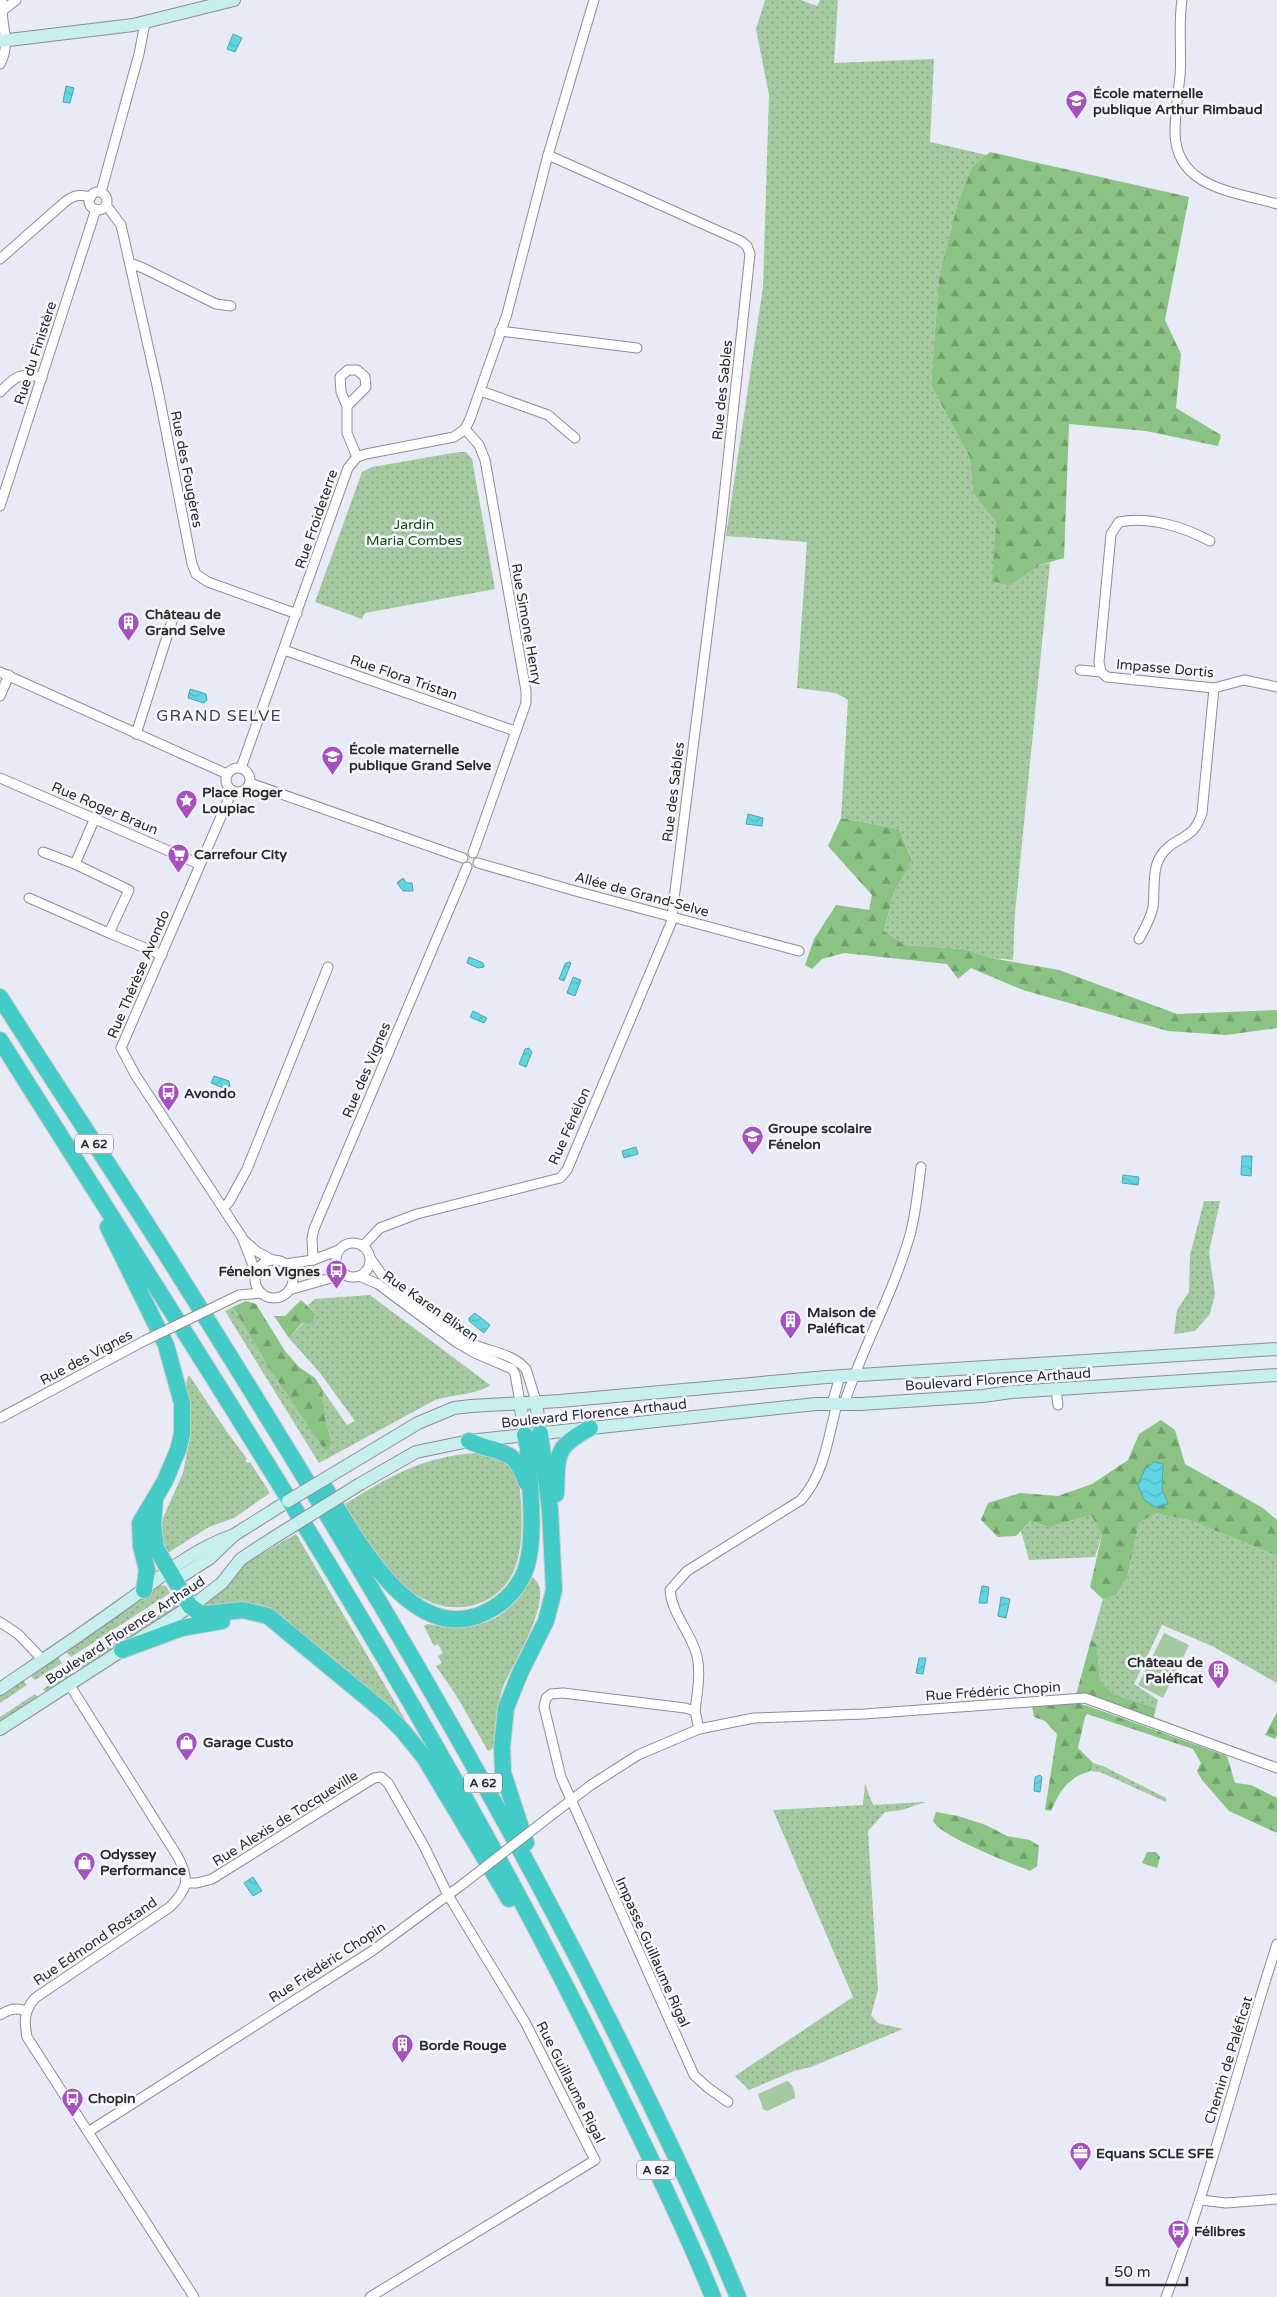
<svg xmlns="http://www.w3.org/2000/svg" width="1277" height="2297" viewBox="0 0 1277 2297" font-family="'Varela Round',sans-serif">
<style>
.grass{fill:url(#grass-dots)}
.forest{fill:url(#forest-firs);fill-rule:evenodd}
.garden{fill:#a5c9a1}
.water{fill:url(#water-waves);stroke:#50a3ad}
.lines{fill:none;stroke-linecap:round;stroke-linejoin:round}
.street-casing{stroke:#8b8d98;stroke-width:11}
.secondary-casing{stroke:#8b8d98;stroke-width:14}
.highway-casing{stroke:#cccccd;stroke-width:18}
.street{stroke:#fff;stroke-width:9}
.secondary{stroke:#c7efee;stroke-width:12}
.highway{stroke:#43cbc7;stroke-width:16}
.street-bridge-casing{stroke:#8b8d98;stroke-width:11;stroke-linecap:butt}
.secondary-bridge-casing{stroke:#8b8d98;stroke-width:14;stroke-linecap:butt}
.street-bridge{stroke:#fff;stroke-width:9}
.secondary-bridge{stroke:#c7efee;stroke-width:12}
.labels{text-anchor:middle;stroke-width:5;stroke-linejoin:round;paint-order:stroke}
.shield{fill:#f6f7ff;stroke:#67686d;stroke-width:1}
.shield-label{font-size:12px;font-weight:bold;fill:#2a2b2f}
.poi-label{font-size:14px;font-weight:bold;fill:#2a2b2f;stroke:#f6f7ff;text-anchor:start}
.street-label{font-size:14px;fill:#2a2b2f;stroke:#f6f7ff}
.park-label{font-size:14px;fill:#104b0d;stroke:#f6f7ff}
.quarter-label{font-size:16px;letter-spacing:1px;fill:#40414b;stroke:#f6f7ff}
</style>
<defs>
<pattern id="grass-dots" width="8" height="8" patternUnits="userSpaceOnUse" patternTransform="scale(1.25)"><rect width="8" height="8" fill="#a5c9a1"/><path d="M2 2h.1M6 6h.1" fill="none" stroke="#87a384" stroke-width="1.8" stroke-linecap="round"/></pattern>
<pattern id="forest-firs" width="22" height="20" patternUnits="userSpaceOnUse" patternTransform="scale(1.25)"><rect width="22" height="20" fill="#8ac384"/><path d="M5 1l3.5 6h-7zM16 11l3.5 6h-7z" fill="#719f6c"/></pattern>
<pattern id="water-waves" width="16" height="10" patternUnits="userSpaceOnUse" patternTransform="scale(1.25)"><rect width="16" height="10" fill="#61d6e3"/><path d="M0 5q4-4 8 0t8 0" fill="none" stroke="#54b8c3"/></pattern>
</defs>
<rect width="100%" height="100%" fill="#e8eaf6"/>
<g class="grass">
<path d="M765 0H801L817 6 820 0H838L834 63 934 59 930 142 987 155 972 167 958 202 939 276 931 385 970 458 973 493 996 523 993 581 1010 586 1040 565 1050 563 1015 913 1013 960 991 958 964 949 904 945 884 932 894 892 912 859 899 829 841 818 848 700 836 693 797 688 807 542 726 536 763 287 769 95 756 29Z"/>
<path d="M459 452H466L472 459 495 589 365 613 362 619 315 602 362 472 372 467Z"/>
<path d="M1204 1201H1220L1209 1252 1215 1294 1210 1314 1195 1331 1174 1334 1177 1310 1189 1292 1190 1255Z"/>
<path d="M370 1295 490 1385C482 1393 448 1396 435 1400L319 1463 225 1311 233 1307 269 1368 325 1451 331 1439 326 1423 322 1389 347 1425 355 1421 320 1373 289 1338 314 1312 308 1305 315 1299Z"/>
<path d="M189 1375 227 1432 247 1459 245 1461 248 1463 250 1462 270 1493 234 1518 209 1527 166 1554 161 1533 163 1518 183 1473 190 1438 189 1399 186 1383Z"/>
<path d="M477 1453 507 1460C510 1465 517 1472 519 1479 520 1486 520 1495 521 1502 522 1524 523 1549 514 1570 500 1604 460 1616 428 1601 389 1584 365 1539 345 1504 389 1477 423 1456 477 1453Z"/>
<path d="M1156 1513 1192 1521 1277 1556V1683L1212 1646 1162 1625 1134 1684 1158 1700 1156 1708 1113 1694 1100 1680 1097 1646 1091 1640 1103 1599 1116 1595 1127 1578 1139 1523Z"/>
<path d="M1091 1515 1102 1535 1095 1557 1029 1560 1021 1531 1030 1521 1049 1527Z"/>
<path d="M296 1534 410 1728 283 1618 203 1607 202 1604 248 1561Z"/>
<path d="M532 1577C559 1593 511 1666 503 1687 496 1707 495 1727 494 1748L488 1751 456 1695 436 1666 442 1663 438 1656 443 1653 438 1644 434 1646 424 1626 427 1624C476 1633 508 1623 532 1577Z"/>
<path d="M161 1585 166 1586 170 1593 71 1657 65 1651Z"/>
<path d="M176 1603 178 1608 82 1670 78 1666Z"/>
<path d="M57 1656 62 1663 35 1680 30 1675Z"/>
<path d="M70 1671 74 1675 47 1693 43 1689Z"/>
<path d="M23 1680 27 1685 0 1703V1696Z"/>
<path d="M35 1694 39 1698 0 1723V1717Z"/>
<path d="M1093 1763 1103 1766 1166 1798V1802L1100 1772 1090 1771Z"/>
<path d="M865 1784 873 1805 925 1802 902 1810 885 1812 868 1831 878 1990 871 2015 878 2023 903 2029 811 2067 794 2071 749 2090 735 2076 853 1997 773 1810 863 1805Z"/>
</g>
<g class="forest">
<path d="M990 152 1189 197 1165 320 1181 354 1176 408 1221 435 1218 446 1146 431 1069 424 1064 558 1040 565 1010 586 992 581 996 523 973 493 970 458 931 385 939 276 958 202 972 167Z"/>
<path d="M841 818 899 829 912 860 894 892 884 931 904 945 964 949 991 958 1059 970 1177 1014 1277 1010V1028L1226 1035 1168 1031 1023 990 971 968 958 979 947 964 844 953 822 959 812 969 805 965 814 939 836 905 869 910 872 895 828 846Z"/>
<path d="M301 1300 314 1312 313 1323H302L289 1338 274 1316H285Z"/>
<path d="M246 1301 256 1304 285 1351 299 1367 315 1378 322 1389 326 1423 331 1439 329 1449 325 1451 269 1368 233 1307Z"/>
<path d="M1161 1420 1175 1430 1185 1464 1263 1508 1277 1520V1556L1192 1521 1156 1513 1139 1523 1127 1578 1116 1595 1103 1599 1090 1587 1102 1535 1091 1515 1049 1527 1030 1521 1016 1536 998 1537 981 1520 988 1503 1020 1493 1058 1496 1092 1484 1128 1460 1139 1434ZM1154 1462 1163 1464 1162 1489Z"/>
<path d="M1091 1640 1097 1645 1100 1680 1113 1694 1156 1708 1153 1720 1076 1695Z"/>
<path d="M1074 1702 1088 1706 1227 1756 1235 1783 1251 1785 1277 1798V1833L1229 1811 1202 1780 1197 1771 1201 1763 1193 1749 1087 1714 1085 1717 1078 1748 1093 1763 1090 1771C1068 1778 1060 1790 1051 1811L1045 1810 1057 1734 1045 1721 1034 1717 1032 1706Z"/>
<path d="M1277 1712V1735L1275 1739 1265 1735Z"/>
<path d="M936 1812 958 1816 986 1825 1007 1836 1030 1840 1039 1846 1037 1866 1030 1871C1011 1863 941 1837 933 1821Z"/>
<path d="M1147 1852H1156L1160 1857 1157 1868 1142 1863Z"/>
</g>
<g class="garden">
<path d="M1164 1633 1189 1645 1163 1698 1138 1685Z"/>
<path d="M787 2081C793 2084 795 2091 795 2098L767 2111 763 2109 758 2094Z"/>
</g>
<g class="water">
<path d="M233 34 242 38 235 52 227 49Z"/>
<path d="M66 86 74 88 70 103 63 102Z"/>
<path d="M190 689 206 694 207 700 204 703 188 698Z"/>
<path d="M748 814 763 818 762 826 746 824Z"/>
<path d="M403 878 406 883H412L413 891H403L397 883Z"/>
<path d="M469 957 483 963 484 967 478 968 467 963Z"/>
<path d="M568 962 571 963 564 981 559 979 565 964Z"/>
<path d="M573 977 581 980 575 996 567 993Z"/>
<path d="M473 1011 487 1018 484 1023 470 1017Z"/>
<path d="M529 1048 532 1052 526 1067 519 1064 525 1049Z"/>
<path d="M214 1076 229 1081 230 1086 226 1089 211 1083Z"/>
<path d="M636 1147 638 1154 624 1158 622 1151Z"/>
<path d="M1242 1156H1252L1251 1176 1241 1175Z"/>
<path d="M1123 1175 1139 1177 1138 1185 1122 1183Z"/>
<path d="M475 1313 490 1325 484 1333 469 1321V1318Z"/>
<path d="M1154 1462 1163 1464 1162 1489 1168 1504 1156 1507 1144 1500 1138 1485 1145 1469Z"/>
<path d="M982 1586 989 1587 987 1603H979Z"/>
<path d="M1001 1597 1010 1599 1006 1618 998 1616Z"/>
<path d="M919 1658H926L923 1674 916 1673Z"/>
<path d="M1040 1775 1042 1777 1040 1792 1034 1791 1035 1777Z"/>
<path d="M253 1877 262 1891 253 1896 244 1883Z"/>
</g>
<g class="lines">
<defs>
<g id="street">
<path d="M1182 0C1178 25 1182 51 1180 76 1178 95 1175 114 1175 133 1176 188 1235 192 1277 204"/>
<path d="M1 12 16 0"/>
<path d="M0 64C12 42 0 24 2 0"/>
<path d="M101 192 139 54 145 23"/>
<circle cx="98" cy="201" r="9"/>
<path d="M106 205 121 225 158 390 192 564 196 574 208 582 297 614"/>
<path d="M0 259 66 201C74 195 80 194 91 197"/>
<path d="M130 263 143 268 216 304 231 306"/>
<path d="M500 331 637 348"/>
<path d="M481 391 548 415 575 438"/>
<path d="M0 392C15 377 20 371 42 378"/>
<path d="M347 406 341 392 340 377 348 370H357L365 377 366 387 347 406V433L357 457"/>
<path d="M465 429 479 445 485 460 526 691V703L473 853"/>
<path d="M0 506 96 209"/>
<path d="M284 650 515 731"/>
<path d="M1080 670 1101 672 1107 677 1214 688 1244 680 1277 687"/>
<path d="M0 672 227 774"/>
<path d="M1101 672 1099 662 1111 534 1119 522C1149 516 1184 527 1210 541"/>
<path d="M0 696 9 675"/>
<path d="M136 734 172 621"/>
<circle cx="238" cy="780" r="12"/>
<path d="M241 768 348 468 357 457 366 454 454 437 465 429 470 419 507 314 548 155 594 0"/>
<path d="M0 778 199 864"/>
<path d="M250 783 463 858"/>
<path d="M232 791 121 1048 136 1076 242 1237 256 1273"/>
<path d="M95 818 75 864 129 890 109 933 162 955"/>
<path d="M43 852 75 864"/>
<path d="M478 863 572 890 799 951"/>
<path d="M29 898 109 933"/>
<path d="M1139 939C1144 930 1151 918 1153 907 1155 892 1152 870 1160 857 1173 835 1193 843 1202 813L1214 688"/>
<path d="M223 1208 229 1202 247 1169 328 967"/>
<path d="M245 1241 256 1251 272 1260"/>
<circle cx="353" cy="1260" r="17"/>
<path d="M363 1246 380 1228 417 1214 560 1178 567 1170 671 923 721 525 750 254 747 246 741 241 548 155"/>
<path d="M370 1258 383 1276 468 1342C488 1352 511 1352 526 1369L536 1401"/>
<path d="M313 1260 312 1238 314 1229 467 867"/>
<circle cx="274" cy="1279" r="19"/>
<path d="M285 1264 313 1260 339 1250"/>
<path d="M359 1276 378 1284 456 1342 475 1353 512 1369 515 1374 520 1402"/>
<path d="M289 1290 345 1274"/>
<path d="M239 1295 261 1293"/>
<path d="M1056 1389 1058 1405"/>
<path d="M832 1404 840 1376"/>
<path d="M844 1404C863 1346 893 1294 910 1235 916 1213 918 1189 921 1167"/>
<path d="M0 1418 144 1341"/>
<path d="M0 1622 18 1634 42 1659"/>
<path d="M69 1684 178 1857C190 1880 188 1889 170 1907L35 1998C24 2011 24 2021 27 2037L194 2297"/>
<path d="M695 1711C697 1694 701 1674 697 1656 691 1632 672 1615 670 1590L687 1571 801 1500C825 1473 828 1437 837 1404"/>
<path d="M699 1729 695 1711 685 1708 563 1693 551 1694 546 1698 544 1707 561 1777 694 2075 707 2087 728 2102"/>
<path d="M553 1814 591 1785 638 1755 699 1729 754 1718 864 1714 1085 1698 1277 1768"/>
<path d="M186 1883H197L212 1879 374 1778 381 1777 388 1783 424 1846 448 1895 525 2022 595 2160 370 2297"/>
<path d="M0 2015C9 2009 16 2007 26 2011"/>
<path d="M88 2132 372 1951 463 1884"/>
<path d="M1201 2200 1226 2203 1277 2199"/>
<path d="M1166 2297C1210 2182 1239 2061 1277 1944"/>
</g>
<g id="secondary">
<path d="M0 41 133 25 234 0"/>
<path d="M536 1401 540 1433"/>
<path d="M520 1402 525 1435"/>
<path d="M348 1465 418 1423 454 1408 471 1406 560 1401 827 1377 1277 1349"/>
<path d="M360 1484 416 1452 469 1441 816 1404H861L983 1396 1011 1392 1277 1375"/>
<path d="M174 1581 210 1558 234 1535 288 1501"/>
<path d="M0 1689C41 1661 82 1634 122 1605 160 1578 189 1551 234 1535"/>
<path d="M0 1729 200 1600 222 1583 241 1559 270 1540"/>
</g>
<g id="highway">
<path d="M0 997C63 1097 129 1194 191 1294 339 1530 483 1769 608 2018 654 2110 699 2202 738 2297"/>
<path d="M0 1040C213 1379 434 1712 609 2073 645 2147 682 2221 713 2297"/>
<path d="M108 1227 166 1345 182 1403V1434L178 1450 165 1481 140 1523 141 1546 147 1570 144 1590"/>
<path d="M469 1441C498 1455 514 1445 526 1482"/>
<path d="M325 1488C355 1537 413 1649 486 1612 505 1603 521 1586 527 1565 536 1532 529 1484 528 1448L525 1435"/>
<path d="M556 1494C558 1455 553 1448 590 1428"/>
<path d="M155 1500 153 1524 156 1548 190 1606 200 1613 206 1614 243 1610 268 1616 383 1711 402 1730 424 1757 509 1899"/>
<path d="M122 1650 182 1628 222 1621"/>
<path d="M526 1843 503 1773 502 1747 506 1708 520 1673 546 1621 554 1590 550 1510 540 1433"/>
</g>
</defs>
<use href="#street" class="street-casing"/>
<use href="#secondary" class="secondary-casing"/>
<use href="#highway" class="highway-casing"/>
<use href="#street" class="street"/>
<use href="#secondary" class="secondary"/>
<use href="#highway" class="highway"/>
<defs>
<g id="street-bridge">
<path d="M144 1341 239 1295"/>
<path d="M463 1884 553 1814"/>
</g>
<g id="secondary-bridge">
<path d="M288 1501 348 1465"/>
<path d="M270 1540 360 1484"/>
</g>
</defs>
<use href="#street-bridge" class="street-bridge-casing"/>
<use href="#secondary-bridge" class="secondary-bridge-casing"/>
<use href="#street-bridge" class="street-bridge"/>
<use href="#secondary-bridge" class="secondary-bridge"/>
</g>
<defs>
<symbol id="school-pin" viewBox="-11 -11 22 30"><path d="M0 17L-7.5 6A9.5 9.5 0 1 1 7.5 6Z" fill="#a651c0" stroke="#f6f7ff"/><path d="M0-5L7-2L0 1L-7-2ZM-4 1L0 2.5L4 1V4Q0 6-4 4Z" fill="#fff"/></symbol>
<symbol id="building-pin" viewBox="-11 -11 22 30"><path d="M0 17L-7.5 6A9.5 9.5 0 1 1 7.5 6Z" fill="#a651c0" stroke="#f6f7ff"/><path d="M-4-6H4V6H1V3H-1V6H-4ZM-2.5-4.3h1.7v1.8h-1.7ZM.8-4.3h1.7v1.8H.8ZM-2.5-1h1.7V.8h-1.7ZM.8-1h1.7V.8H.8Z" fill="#fff"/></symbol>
<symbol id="sight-pin" viewBox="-11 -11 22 30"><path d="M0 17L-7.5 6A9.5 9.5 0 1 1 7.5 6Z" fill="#a651c0" stroke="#f6f7ff"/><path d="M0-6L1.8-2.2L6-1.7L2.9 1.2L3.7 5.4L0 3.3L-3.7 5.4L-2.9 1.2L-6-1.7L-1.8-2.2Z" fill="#fff"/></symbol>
<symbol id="supermarket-pin" viewBox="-11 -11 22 30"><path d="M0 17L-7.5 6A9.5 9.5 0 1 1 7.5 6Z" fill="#a651c0" stroke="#f6f7ff"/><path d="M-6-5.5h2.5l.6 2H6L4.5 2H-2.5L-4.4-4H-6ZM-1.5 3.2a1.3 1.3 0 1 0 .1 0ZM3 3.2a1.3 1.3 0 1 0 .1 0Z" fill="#fff"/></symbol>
<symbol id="bus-pin" viewBox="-11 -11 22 30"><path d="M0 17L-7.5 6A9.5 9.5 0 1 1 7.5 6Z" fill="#a651c0" stroke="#f6f7ff"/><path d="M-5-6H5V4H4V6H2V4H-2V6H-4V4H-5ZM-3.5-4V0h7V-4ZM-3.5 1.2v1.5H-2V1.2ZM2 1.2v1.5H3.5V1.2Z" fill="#fff"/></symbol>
<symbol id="shop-pin" viewBox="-11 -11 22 30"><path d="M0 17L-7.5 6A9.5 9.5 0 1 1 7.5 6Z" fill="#a651c0" stroke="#f6f7ff"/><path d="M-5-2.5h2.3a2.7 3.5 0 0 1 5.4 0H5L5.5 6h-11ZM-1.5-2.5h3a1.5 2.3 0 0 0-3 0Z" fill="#fff"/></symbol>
<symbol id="office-pin" viewBox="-11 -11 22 30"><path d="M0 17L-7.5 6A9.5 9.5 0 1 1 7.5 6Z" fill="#a651c0" stroke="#f6f7ff"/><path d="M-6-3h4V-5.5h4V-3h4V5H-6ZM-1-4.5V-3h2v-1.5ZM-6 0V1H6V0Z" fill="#fff"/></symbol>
</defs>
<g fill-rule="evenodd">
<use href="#school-pin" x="1064" y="88" width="25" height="34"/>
<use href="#building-pin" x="116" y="610" width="25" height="34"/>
<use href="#school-pin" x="320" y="744" width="25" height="34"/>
<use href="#sight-pin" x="174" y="788" width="25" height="34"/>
<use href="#supermarket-pin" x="166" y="842" width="25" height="34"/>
<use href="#bus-pin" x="156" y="1080" width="25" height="34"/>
<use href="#school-pin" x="740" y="1124" width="25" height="34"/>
<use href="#bus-pin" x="324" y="1258" width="25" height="34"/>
<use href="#building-pin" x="778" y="1308" width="25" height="34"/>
<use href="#building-pin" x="1206" y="1658" width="25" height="34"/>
<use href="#shop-pin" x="174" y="1730" width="25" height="34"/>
<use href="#shop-pin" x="72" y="1850" width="25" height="34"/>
<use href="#building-pin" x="390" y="2032" width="25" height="34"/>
<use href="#bus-pin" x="60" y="2086" width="25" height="34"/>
<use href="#office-pin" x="1068" y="2140" width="25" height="34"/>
<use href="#bus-pin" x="1166" y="2218" width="25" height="34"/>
</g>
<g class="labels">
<g class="shield">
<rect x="75" y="1134.5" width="38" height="19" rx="4"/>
<rect x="464" y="1773.5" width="38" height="19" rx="4"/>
<rect x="637" y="2160.5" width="38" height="19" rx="4"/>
</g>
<g class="shield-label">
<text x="94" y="1148">A 62</text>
<text x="483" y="1787">A 62</text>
<text x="656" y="2174">A 62</text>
</g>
<g class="poi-label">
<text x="1093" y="98">École maternelle<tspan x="1093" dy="16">publique Arthur Rimbaud</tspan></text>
<text x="145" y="619">Château de<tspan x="145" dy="16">Grand Selve</tspan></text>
<text x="349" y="754">École maternelle<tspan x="349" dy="16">publique Grand Selve</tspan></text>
<text x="202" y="797">Place Roger<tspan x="202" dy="16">Loupiac</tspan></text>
<text x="194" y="859">Carrefour City</text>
<text x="184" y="1098">Avondo</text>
<text x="768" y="1133">Groupe scolaire<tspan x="768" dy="16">Fénelon</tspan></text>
<text x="320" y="1276" text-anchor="end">Fénelon Vignes</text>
<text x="807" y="1317">Maison de<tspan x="807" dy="16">Paléficat</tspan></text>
<text x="1203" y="1667" text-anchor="end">Château de<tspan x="1203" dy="16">Paléficat</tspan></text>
<text x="203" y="1747">Garage Custo</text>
<text x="100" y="1859">Odyssey<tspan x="100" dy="16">Performance</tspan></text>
<text x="419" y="2050">Borde Rouge</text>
<text x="88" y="2103">Chopin</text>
<text x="1096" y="2158">Equans SCLE SFE</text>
<text x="1194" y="2236">Félibres</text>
</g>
<g class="street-label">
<text transform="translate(35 353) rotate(-72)" y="5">Rue du Finistère</text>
<text transform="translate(722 390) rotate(-84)" y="5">Rue des Sables</text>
<text transform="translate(187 469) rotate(79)" y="5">Rue des Fougères</text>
<text transform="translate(316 519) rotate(-71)" y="5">Rue Froideterre</text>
<text transform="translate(527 624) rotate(80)" y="5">Rue Simone Henry</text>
<text transform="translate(1165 668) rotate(5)" y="5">Impasse Dortis</text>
<text transform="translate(404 677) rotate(19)" y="5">Rue Flora Tristan</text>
<text transform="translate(673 792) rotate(-83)" y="5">Rue des Sables</text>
<text transform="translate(105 808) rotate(23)" y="5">Rue Roger Braun</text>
<text transform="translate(642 894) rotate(15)" y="5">Allée de Grand-Selve</text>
<text transform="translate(138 974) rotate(-67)" y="5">Rue Thérèse Avondo</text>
<text transform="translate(366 1070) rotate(-67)" y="5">Rue des Vignes</text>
<text transform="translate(569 1126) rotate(-66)" y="5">Rue Fénélon</text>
<text transform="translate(431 1306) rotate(35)" y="5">Rue Karen Blixen</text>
<text transform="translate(86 1357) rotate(-28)" y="5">Rue des Vignes</text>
<text transform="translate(998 1379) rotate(-4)" y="5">Boulevard Florence Arthaud</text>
<text transform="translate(594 1413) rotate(-6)" y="5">Boulevard Florence Arthaud</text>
<text transform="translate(125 1630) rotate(-33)" y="5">Boulevard Florence Arthaud</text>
<text transform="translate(993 1691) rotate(-4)" y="5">Rue Frédéric Chopin</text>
<text transform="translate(285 1818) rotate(-32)" y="5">Rue Alexis de Tocqueville</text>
<text transform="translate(95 1941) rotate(-34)" y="5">Rue Edmond Rostand</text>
<text transform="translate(653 1952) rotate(66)" y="5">Impasse Guillaume Rigal</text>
<text transform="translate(327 1962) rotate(-33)" y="5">Rue Frédéric Chopin</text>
<text transform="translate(1228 2060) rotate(-73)" y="5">Chemin de Paléficat</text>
<text transform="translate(571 2082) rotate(63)" y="5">Rue Guillaume Rigal</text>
</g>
<g class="park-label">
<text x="414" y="529">Jardin<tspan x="414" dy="16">Maria Combes</tspan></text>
</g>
<g class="quarter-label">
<text x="219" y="721">GRAND SELVE</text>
</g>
</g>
<path d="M1107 2277v8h80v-8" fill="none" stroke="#2a2b2f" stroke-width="2.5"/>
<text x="1114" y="2277" font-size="15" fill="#2a2b2f" stroke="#f6f7ff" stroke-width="4" paint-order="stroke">50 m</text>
</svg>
